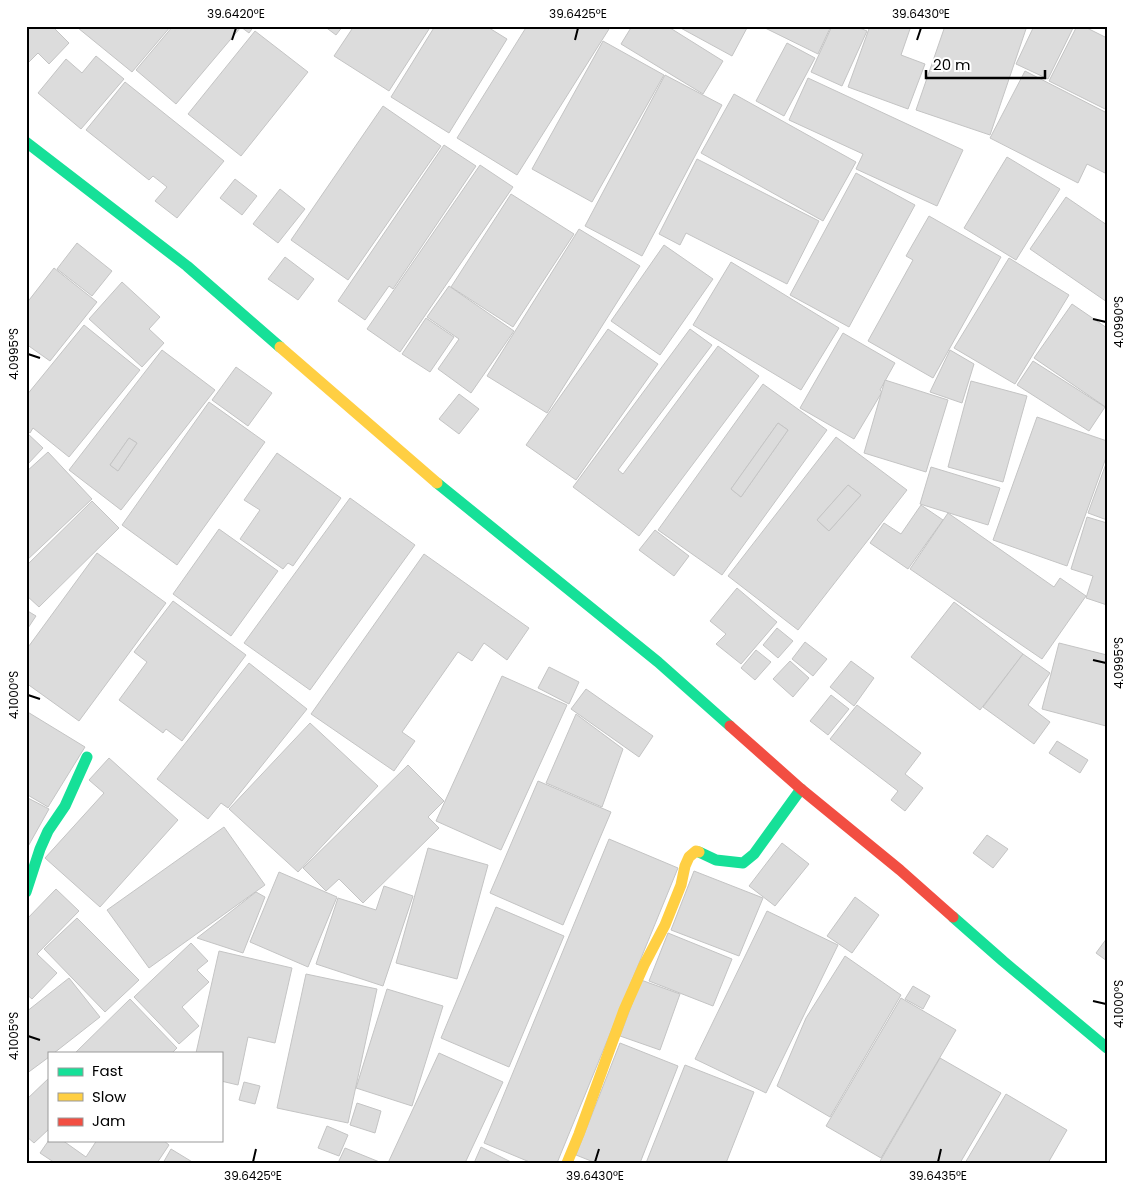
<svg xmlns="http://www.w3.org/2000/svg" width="1133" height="1189" viewBox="0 0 1133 1189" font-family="Poppins,sans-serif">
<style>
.building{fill:#dcdcdc;stroke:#c4c4c4;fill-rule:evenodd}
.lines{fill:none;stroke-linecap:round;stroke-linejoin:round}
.fast{stroke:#16e098;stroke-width:11}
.slow{stroke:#ffcf43;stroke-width:11}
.jam{stroke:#f24e42;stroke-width:11}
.ticks{fill:none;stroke:#000;stroke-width:2}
.neatline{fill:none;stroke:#000;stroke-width:2}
.ticks-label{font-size:12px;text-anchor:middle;fill:#000}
</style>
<rect width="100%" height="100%" fill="#fff"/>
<g class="building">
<path d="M31 26H52L69 43 49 64 38 53 26 65V31Z"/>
<path d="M79 26H171L132 72 78 28Z"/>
<path d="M173 26H254L249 33 241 27 176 104 136 70Z"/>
<path d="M324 26H343L336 35Z"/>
<path d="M354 26H431L389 91 334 56Z"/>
<path d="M435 26H486L507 39 449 133 391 97Z"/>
<path d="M527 26H604L609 29 517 175 457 138Z"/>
<path d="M632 26H667L723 61 703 94 621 44Z"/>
<path d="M677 26H748L732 56Z"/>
<path d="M761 26H831L818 54Z"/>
<path d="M832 26H855L867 31 842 86 811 72Z"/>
<path d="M870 26H911L901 55 925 64 908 109 848 87Z"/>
<path d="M945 26H1027L990 135 916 110Z"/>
<path d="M1034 26H1074L1048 79 1016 64Z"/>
<path d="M1077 26H1083L1107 38V110L1049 81Z"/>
<path d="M255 31 308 72 241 156 188 114Z"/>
<path d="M603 41 664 75 592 202 532 169Z"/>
<path d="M787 43 815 58 784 116 756 101Z"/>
<path d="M96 56 124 79 81 129 38 93 66 59 82 73Z"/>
<path d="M1025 71 1107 113V174L1087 164 1078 183 990 138Z"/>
<path d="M665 75 722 105 642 256 585 226Z"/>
<path d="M808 78 963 150 937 206 856 169 863 154 789 120Z"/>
<path d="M125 82 224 161 177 218 155 201 167 187 153 176 149 180 86 130Z"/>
<path d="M734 94 856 162 823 221 701 153Z"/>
<path d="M383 106 441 146 348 280 291 240Z"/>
<path d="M444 145 476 166 393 289 389 286 365 320 338 301Z"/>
<path d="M1007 157 1060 189 1016 260 964 228Z"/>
<path d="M697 159 819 221 787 284 686 233 680 245 659 234Z"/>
<path d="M480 165 513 187 400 352 367 329Z"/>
<path d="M856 173 915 205 849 327 790 295Z"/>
<path d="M235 179 257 196 242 215 220 198Z"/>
<path d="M280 189 305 209 278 243 253 224Z"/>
<path d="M511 194 574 234 513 327 451 287Z"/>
<path d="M1066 197 1107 225V302L1030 249Z"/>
<path d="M929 216 1001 257 933 378 868 341 913 260 906 256Z"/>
<path d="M579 229 640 266 547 413 487 376Z"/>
<path d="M77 243 112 271 92 296 57 269Z"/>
<path d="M664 245 713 279 660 355 611 321Z"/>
<path d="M285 257 314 279 298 300 268 279Z"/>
<path d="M1009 258 1069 295 1015 384 954 348Z"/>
<path d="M731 262 839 328 801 390 693 325Z"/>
<path d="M54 268 97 302 50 361 26 344V304Z"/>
<path d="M122 282 160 317 149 329 164 343 142 367 89 319Z"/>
<path d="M449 286 514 331 471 393 438 369 459 339 427 317Z"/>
<path d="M1072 304 1107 328V408L1034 358Z"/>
<path d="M426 318 454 337 430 372 402 354Z"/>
<path d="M84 325 140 370 69 457 33 428 30 433 26 430V396Z"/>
<path d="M608 329 658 364 576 480 526 445Z"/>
<path d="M690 329 712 345 618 470 623 474 718 346 759 376 639 536 573 487Z"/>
<path d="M843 333 895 363 880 390 882 392 854 439 800 408Z"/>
<path d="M162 350 215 390 121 510 69 470ZM129 438 137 443 118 471 110 465Z"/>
<path d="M950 350 974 364 962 403 930 392Z"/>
<path d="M1033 361 1105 407 1089 431 1017 385Z"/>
<path d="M236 367 272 393 248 426 212 400Z"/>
<path d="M885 380 948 400 926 472 864 453Z"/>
<path d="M971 381 1027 396 1003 482 948 467Z"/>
<path d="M763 384 827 430 722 575 658 530ZM778 423 788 430 741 497 731 489Z"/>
<path d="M459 394 479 409 459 434 439 419Z"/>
<path d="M209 402 265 442 177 565 122 525Z"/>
<path d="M1037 417 1107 441V455L1067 566 993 540Z"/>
<path d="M778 423 788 430 741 497 731 489Z"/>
<path d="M26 432 43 448 26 466Z"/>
<path d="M836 437 907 490 798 630 728 576ZM848 485 861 495 829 531 817 520Z"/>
<path d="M129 438 137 443 118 471 110 465Z"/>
<path d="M48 452 92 499 26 561V472Z"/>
<path d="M277 453 341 498 293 566 288 563 283 569 240 539 260 510 244 500Z"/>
<path d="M1107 461V520L1088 513Z"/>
<path d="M931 467 1000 488 988 525 920 504Z"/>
<path d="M848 485 861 495 829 531 817 520Z"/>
<path d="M350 498 415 545 310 690 244 643Z"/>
<path d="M92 501 119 528 39 607 26 595V566Z"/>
<path d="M921 505 943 520 908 569 870 543 884 523 901 534Z"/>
<path d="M948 513 1054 587 1060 578 1086 596 1042 659 910 569Z"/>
<path d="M1087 517 1107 523V605L1086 598 1093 576 1071 569Z"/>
<path d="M219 529 278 571 231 636 173 594Z"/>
<path d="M655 530 689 556 674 576 639 550Z"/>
<path d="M97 553 166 603 79 721 26 683V650Z"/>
<path d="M424 554 529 628 507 660 484 643 472 661 458 652 402 732 415 741 394 771 311 714Z"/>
<path d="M737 588 777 622 741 664 716 644 726 634 710 621Z"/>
<path d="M173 601 246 655 182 741 166 729 163 733 119 700 147 662 134 652Z"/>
<path d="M954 602 1023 654 980 710 911 657Z"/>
<path d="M26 610 36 616 26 631Z"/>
<path d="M777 628 793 641 778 658 763 645Z"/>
<path d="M805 642 827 659 813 676 792 659Z"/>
<path d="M1059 643 1107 655 1106 726 1042 709Z"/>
<path d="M756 650 771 662 755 680 741 668Z"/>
<path d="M1023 654 1050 673 1028 705 1050 722 1034 744 983 707Z"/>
<path d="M790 661 809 678 793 697 773 679Z"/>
<path d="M851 661 874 678 854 706 830 687Z"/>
<path d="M249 663 307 709 228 808 221 803 208 819 157 779Z"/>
<path d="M549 667 579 682 569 704 538 688Z"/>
<path d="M502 676 567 705 501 850 436 821Z"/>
<path d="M586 689 653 736 639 757 571 709Z"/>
<path d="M831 695 849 709 828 735 810 721Z"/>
<path d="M857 705 921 753 905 774 923 788 905 811 891 800 898 791 830 739Z"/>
<path d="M26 711 85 747 48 807 26 794Z"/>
<path d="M576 714 623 749 602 807 546 783Z"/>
<path d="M310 723 378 786 298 872 229 809Z"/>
<path d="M1057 741 1088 760 1080 773 1049 753Z"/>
<path d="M109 758 178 820 100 907 45 858 104 793 89 780Z"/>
<path d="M408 765 444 801 428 817 439 828 363 903 339 879 326 891 303 868Z"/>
<path d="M538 781 611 812 563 925 490 893Z"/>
<path d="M26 797 49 809 26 850Z"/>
<path d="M224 827 265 885 149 968 107 910Z"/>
<path d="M987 835 1008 849 993 868 973 853Z"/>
<path d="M609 839 678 868 557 1163H532L484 1143Z"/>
<path d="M782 843 809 864 775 906 749 886Z"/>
<path d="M428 848 488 865 457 979 396 963Z"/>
<path d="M694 871 763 898 739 956 671 930Z"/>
<path d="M279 872 337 897 308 967 250 942Z"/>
<path d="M384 886 413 896 383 986 316 964 338 898 376 910Z"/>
<path d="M56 889 79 911 37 954 57 973 32 999 26 994V920Z"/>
<path d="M256 892 265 897 243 953 197 938Z"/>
<path d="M855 897 879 915 852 953 827 936Z"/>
<path d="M496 907 564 936 509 1067 441 1038Z"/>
<path d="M767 911 838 945 766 1093 695 1059Z"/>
<path d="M77 918 139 980 105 1012 44 949Z"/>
<path d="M668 933 732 959 713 1006 649 981Z"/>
<path d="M1107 938V961L1096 953Z"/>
<path d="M191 943 208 961 197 970 209 982 182 1007 199 1026 179 1044 134 997Z"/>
<path d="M219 951 292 968 275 1043 248 1037 238 1085 221 1081V1053H196Z"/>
<path d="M845 956 901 995 830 1117 777 1086 806 1018Z"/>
<path d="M306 974 377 989 348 1123 277 1108Z"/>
<path d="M69 978 100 1017 54 1053H49V1057L26 1074V1012Z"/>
<path d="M641 980 680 994 660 1050 620 1036Z"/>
<path d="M913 986 930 996 923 1009 905 999Z"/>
<path d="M387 989 443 1006 412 1106 356 1088Z"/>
<path d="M901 998 956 1030 881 1158 826 1126Z"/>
<path d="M130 999 177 1048 172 1053H75Z"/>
<path d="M620 1043 678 1066 640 1163H596L576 1155Z"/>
<path d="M439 1053 503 1082 465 1163H388Z"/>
<path d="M940 1058 1001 1093 960 1163H879Z"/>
<path d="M685 1065 754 1092 726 1163H646Z"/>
<path d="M49 1078V1129L34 1143 26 1136V1100Z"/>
<path d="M244 1082 260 1086 255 1104 239 1100Z"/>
<path d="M1006 1094 1067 1130 1048 1163H965Z"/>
<path d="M357 1103 381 1111 375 1133 350 1125Z"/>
<path d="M327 1126 348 1135 339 1156 318 1148Z"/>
<path d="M49 1140H62L86 1157 97 1140H163L169 1145 157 1163H55L40 1153Z"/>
<path d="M481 1147 513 1163H474Z"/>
<path d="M345 1148 382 1163H338Z"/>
<path d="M171 1149 194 1163H163Z"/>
</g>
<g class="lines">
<g class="fast">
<path d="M26 142 187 266 280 347"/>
<path d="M437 483 658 662 730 726"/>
<path d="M699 852 716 860 743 863 754 854 801 789"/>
<path d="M26 892 40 849 48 831 65 806 87 757"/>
<path d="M953 917 1003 961 1107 1048"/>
</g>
<g class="slow">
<path d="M280 347 437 483"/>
<path d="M567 1163 579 1134 624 1010 644 965 665 925 681 885 685 866 689 857 696 851 699 852"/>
</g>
<path class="jam" d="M730 726 801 789 900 870 953 917"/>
</g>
<path class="ticks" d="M232 40 236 28M575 40 578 28M917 40 921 28M1093 319 1106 322M28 354 40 358M1093 660 1106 663M28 695 40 699M1093 1001 1106 1004M28 1036 40 1040M253 1162 256 1149M595 1162 599 1149M938 1162 941 1149"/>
<rect width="1133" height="1189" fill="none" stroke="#ffffff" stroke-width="55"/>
<rect x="48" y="1052" width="175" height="90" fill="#ffffff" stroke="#999999"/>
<rect x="58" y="1068" width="25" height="8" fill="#16e098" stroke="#999999"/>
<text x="92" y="1076" font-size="15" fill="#000000">Fast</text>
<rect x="58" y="1093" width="25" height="8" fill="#ffcf43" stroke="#999999"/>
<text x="92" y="1102" font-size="15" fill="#000000">Slow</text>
<rect x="58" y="1118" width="25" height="8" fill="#f24e42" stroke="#999999"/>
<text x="92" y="1126" font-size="15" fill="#000000">Jam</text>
<path d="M926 70v8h119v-8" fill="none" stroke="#000000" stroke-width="2.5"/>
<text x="933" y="70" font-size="15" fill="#000000" stroke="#ffffff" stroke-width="4" paint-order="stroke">20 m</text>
<rect x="28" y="28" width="1078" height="1134" class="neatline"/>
<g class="ticks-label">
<text x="236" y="18">39.6420°E</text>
<text x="578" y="18">39.6425°E</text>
<text x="921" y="18">39.6430°E</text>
<text transform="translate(1119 322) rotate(-90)" y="4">4.0990°S</text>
<text transform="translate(14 354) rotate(-90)" y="4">4.0995°S</text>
<text transform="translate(1119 663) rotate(-90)" y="4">4.0995°S</text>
<text transform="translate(14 695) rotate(-90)" y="4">4.1000°S</text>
<text transform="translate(1119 1004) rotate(-90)" y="4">4.1000°S</text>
<text transform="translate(14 1036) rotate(-90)" y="4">4.1005°S</text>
<text x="253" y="1180">39.6425°E</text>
<text x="595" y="1180">39.6430°E</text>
<text x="938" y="1180">39.6435°E</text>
</g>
</svg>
